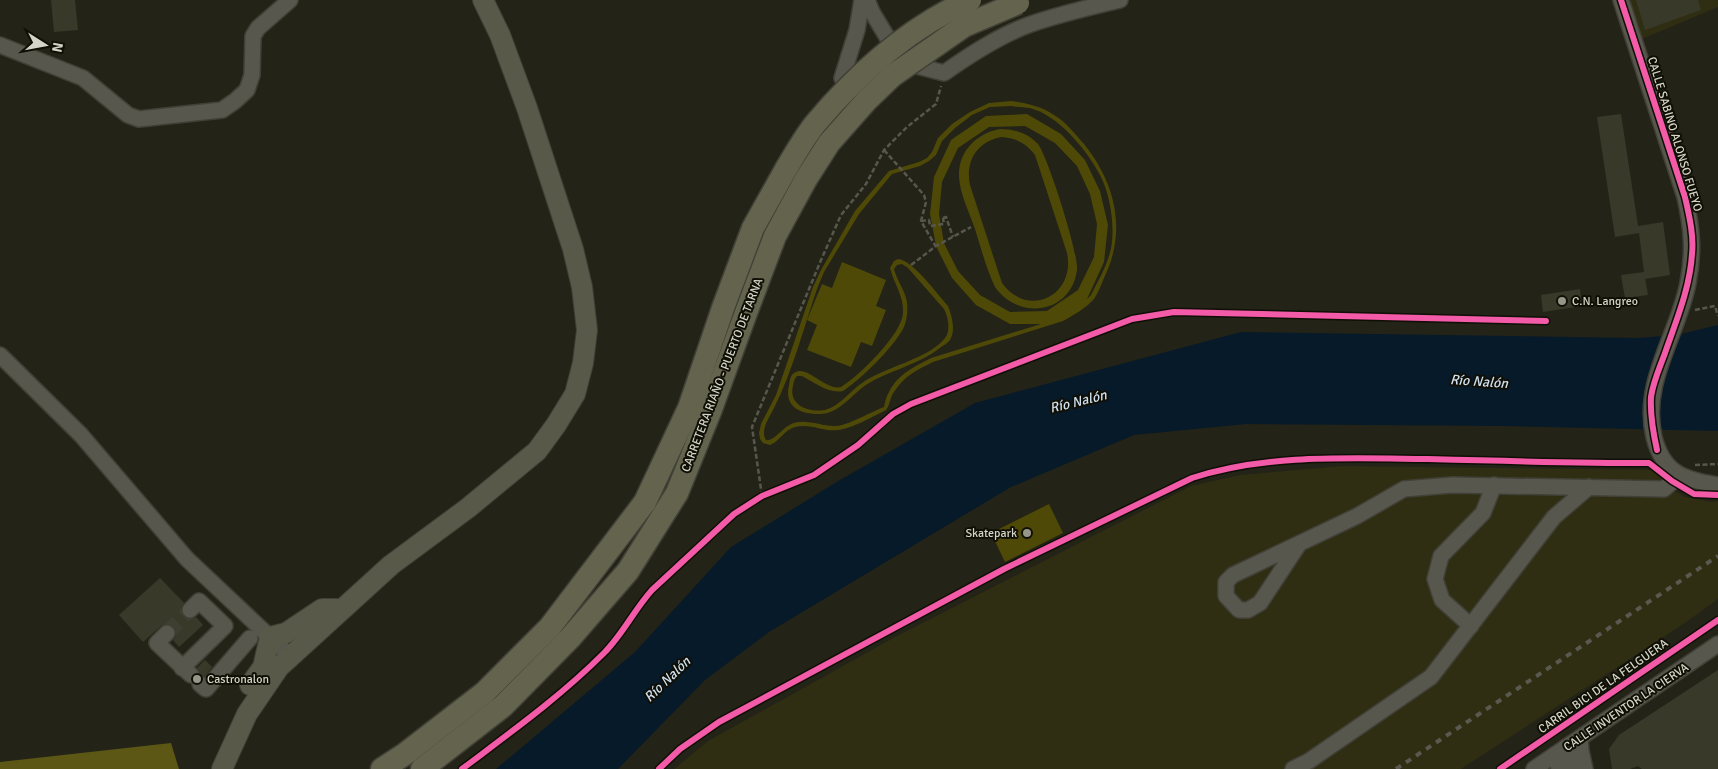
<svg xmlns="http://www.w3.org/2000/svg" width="1718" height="769" viewBox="0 0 1718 769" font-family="Signika,sans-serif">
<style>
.built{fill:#2f2d12}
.green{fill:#4e4907;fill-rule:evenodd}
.forest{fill:#5d5716}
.water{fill:#071a29}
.building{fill:#39392a}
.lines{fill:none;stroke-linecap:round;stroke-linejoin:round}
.minor-tunnel{stroke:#3e3e31;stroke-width:15;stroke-dasharray:15 8;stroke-linecap:butt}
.minor-casing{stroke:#404037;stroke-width:18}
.major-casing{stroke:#404037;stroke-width:22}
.highway-casing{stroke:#404037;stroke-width:25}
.path{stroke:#58574d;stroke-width:2.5;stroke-dasharray:5 2.5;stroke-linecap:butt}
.minor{stroke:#58574e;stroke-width:15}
.major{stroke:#595949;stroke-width:20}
.highway{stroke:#64634e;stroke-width:22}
.rail{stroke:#595950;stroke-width:4;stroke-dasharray:6 6;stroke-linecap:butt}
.highway-bridge-casing{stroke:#404037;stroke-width:25;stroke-linecap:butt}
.highway-bridge{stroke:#64634e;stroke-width:22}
.cycleway-casing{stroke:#100f06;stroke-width:9}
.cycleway{stroke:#f35aa7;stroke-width:6}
.poi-dot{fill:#979789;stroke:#100f06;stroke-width:2}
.labels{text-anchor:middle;stroke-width:4;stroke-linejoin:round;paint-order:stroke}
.street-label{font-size:12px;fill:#d5d5c7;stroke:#100f06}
.poi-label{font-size:12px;fill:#d5d5c7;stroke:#100f06;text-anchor:start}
.water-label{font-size:14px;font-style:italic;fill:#cedfef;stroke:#100f06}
</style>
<rect width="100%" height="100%" fill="#232317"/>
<g class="built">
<path d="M1630 0H1718V7L1642 39Z"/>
<path d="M1342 466 1653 470 1673 490 1685 497 1711 502 1718 501V599L1685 623 1461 769H674L708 741 895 637 1191 486 1240 475Z"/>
</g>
<g class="green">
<path d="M1011 101C1026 103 1041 106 1054 115 1066 122 1075 134 1084 144 1116 184 1127 231 1104 278 1101 285 1098 293 1094 299 1086 308 1074 315 1063 321L933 362C917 370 904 376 894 392 890 397 890 405 886 410 874 416 851 429 838 430 824 432 810 423 795 427 784 430 780 441 770 445L763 443 760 439 759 433 761 424 776 395 813 287 821 270 855 211 889 171 919 162 927 158 932 152 938 138 952 124 970 112 989 103ZM1011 106C1017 107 1024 107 1030 108 1058 115 1087 150 1100 175 1110 194 1114 221 1112 242 1110 261 1099 279 1091 295L1087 299 1104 262 1108 225 1100 191 1085 160 1061 134 1027 114 986 116 951 140 934 177 930 214 936 246 952 278 976 305 1010 324H1041L931 358C914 367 898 374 889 392 886 397 885 402 884 407 873 411 846 426 837 426 822 427 809 419 794 423 783 426 774 442 766 440 760 430 769 418 774 408 792 373 804 327 817 289L824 272 859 214 892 174 920 166 929 161 936 155 942 141 955 128 972 115 990 107ZM1025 126 1055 143 1077 166 1090 194 1097 224 1094 257 1078 290 1047 311 1010 312 980 295 958 271 944 243 939 214 942 182 958 148 989 127Z"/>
<path d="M1000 129C1014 129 1028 133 1038 144 1048 157 1079 254 1077 270 1071 314 1019 321 995 287 986 268 981 248 975 229 969 212 960 194 959 177 958 151 977 133 1000 129ZM1001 137C1016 138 1026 143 1035 155L1067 253C1076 296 1028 319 1002 283L970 185C965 161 977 142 1001 137Z"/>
<path d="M898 259C913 260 938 295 948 306 952 316 956 331 950 340 948 343 944 345 941 347 919 365 889 370 866 385 850 396 838 415 818 414 799 414 784 406 789 385 790 380 790 374 796 372 808 366 826 391 841 387 859 376 902 334 903 313 904 296 894 284 890 268L894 261ZM902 264 908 268 944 309C948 316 951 331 945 338 929 359 884 367 862 383 850 391 840 406 825 410 809 413 788 405 793 386 794 382 794 379 797 376H802C815 383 829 394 843 391 862 378 892 349 903 329 907 321 908 311 907 302 905 290 897 281 894 269L897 265Z"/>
<path d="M842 262 886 280 876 306 886 310 872 346 861 342 851 367 807 350 817 325 807 320 822 284 832 288Z"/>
<path d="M1049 504 1063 533 1005 562 991 533Z"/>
</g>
<path class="forest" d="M171 743 179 769H0V762Z"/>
<path class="water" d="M1718 325V431L1503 426 1246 424 1134 435 1011 487 769 632 705 680 618 769H496L635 652 731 547 840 480 975 403 1241 332 1637 338 1677 335Z"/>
<g class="building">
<path d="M51 0H75L78 30 54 32Z"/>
<path d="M1636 0H1698L1701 10 1645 30Z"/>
<path d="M1621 114 1638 226 1663 222 1670 275 1645 279V277L1648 295 1625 298 1621 275 1644 272 1639 233 1615 237 1597 117Z"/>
<path d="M1580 289 1582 306 1543 312 1541 295Z"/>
<path d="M160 578 184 603 181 608 183 616 188 619 196 617 203 625 179 647 173 640 176 635V630L170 624 161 626 143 642 119 615Z"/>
<path d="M205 660 212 667 205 676 200 675 197 668Z"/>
<path d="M1718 670V769H1642L1638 766 1630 769H1612L1609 749 1619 735Z"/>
</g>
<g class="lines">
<path class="minor-tunnel" d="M167 633 190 610"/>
<defs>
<g id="minor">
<path d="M867 0 872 12 902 62 944 73C971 54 1000 35 1031 24 1060 14 1090 7 1120 0"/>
<path d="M1621 0 1685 197C1692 228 1694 252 1688 283 1678 335 1641 382 1654 437 1663 473 1684 480 1718 485"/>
<path d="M0 45 83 78 128 115 139 119 222 110 235 101 247 90 252 75 253 36 258 28 290 0"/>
<path d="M842 78 857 30 862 0"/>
<path d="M0 355 81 435 187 559 290 656"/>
<path d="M1299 544 1260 603 1248 610H1239L1226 596V582L1233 575 1357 516 1404 489 1452 485 1664 489 1680 475"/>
<path d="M1471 626 1442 600 1435 579 1441 556 1483 513 1494 485"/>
<path d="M167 633 157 643 191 675"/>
<path d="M182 668 225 626 199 601 190 610"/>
<path d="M200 684 206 689 250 638"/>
<path d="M1580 739 1581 751 1585 769"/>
<path d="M1566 747 1570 754 1573 769"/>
<path d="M1556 754 1559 769"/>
<path d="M1293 769 1309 761 1431 677 1554 517 1589 487"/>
<path d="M1534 769 1718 644"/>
</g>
<g id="major">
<path d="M250 685 263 667 270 637 286 633 322 609H342"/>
<path d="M222 769 247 714 279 667 391 565 468 508 537 451 556 425 575 394 583 363 587 330 582 287 573 249 527 108 500 35 483 0"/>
</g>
<g id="highway">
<path d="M382 769 405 754 484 693 550 627 645 502 689 408 723 308 753 228 786 169"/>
<path d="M422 769 503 706 570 638 628 571 677 493 711 409 747 310 775 236 806 179"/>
</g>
</defs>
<use href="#minor" class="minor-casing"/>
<use href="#major" class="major-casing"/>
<use href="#highway" class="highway-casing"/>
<g class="path">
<path d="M884 150 924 195 926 202 921 221 936 247"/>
<path d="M943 218 946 217 953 237"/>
<path d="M921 221 929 220 930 226 944 224 943 218"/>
<path d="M911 265 936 246 971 227"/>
<path d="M1695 310 1715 306 1718 316"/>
<path d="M1695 465 1718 464"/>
<path d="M762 496 752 427 821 260 841 215 866 184 884 150 907 127 936 104 941 86"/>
</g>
<use href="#minor" class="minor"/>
<use href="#major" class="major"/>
<use href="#highway" class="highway"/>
<path class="rail" d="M1396 769 1718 556"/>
<defs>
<g id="highway-bridge">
<path d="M786 169C795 154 804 138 815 124 857 74 910 27 970 0"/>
<path d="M806 179 829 143 867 100 892 76 964 26 1018 3"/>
</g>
</defs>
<use href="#highway-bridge" class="highway-bridge-casing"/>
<use href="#highway-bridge" class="highway-bridge"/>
<defs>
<g id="cycleway">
<path d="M1621 0 1685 197C1689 215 1694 235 1692 254 1690 288 1676 321 1665 353 1660 367 1653 382 1651 397 1650 415 1653 432 1657 450"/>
<path d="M462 769C511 732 560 697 604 653 623 634 634 610 652 590L734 514 762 496 814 475 858 445 893 414 911 404 1132 319 1174 312 1546 321"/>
<path d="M659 769 680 749 719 722 1004 569 1192 478C1266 454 1347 458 1425 459 1500 461 1574 463 1649 463L1672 481 1694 494 1718 495"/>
<path d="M1500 769 1718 620"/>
</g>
</defs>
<use href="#cycleway" class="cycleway-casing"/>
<use href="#cycleway" class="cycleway"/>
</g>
<g class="poi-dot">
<circle cx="1562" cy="301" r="5"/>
<circle cx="1027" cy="533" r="5"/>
<circle cx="197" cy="679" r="5"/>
</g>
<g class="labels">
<g class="street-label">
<text transform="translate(1675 134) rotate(73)" y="4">CALLE SABINO ALONSO FUEYO</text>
<text transform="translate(722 375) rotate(-69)" y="4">CARRETERA RIAÑO - PUERTO DE TARNA</text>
<text transform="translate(1603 686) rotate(-35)" y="4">CARRIL BICI DE LA FELGUERA</text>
<text transform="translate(1626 707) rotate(-34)" y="4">CALLE INVENTOR LA CIERVA</text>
</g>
<g class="poi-label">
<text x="1572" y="305">C.N. Langreo</text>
<text x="1017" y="537" text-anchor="end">Skatepark</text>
<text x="207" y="683">Castronalon</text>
</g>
<g class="water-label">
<text transform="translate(1479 381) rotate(4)" y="5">Río Nalón</text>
<text transform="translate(1078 401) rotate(-14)" y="5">Río Nalón</text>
<text transform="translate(667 679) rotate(-44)" y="5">Río Nalón</text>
</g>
</g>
<g transform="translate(45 45) rotate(101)" stroke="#100f06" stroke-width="4" paint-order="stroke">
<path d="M0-4L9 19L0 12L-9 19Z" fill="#d5d5c7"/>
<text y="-8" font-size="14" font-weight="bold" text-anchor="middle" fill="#d5d5c7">N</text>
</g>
</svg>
